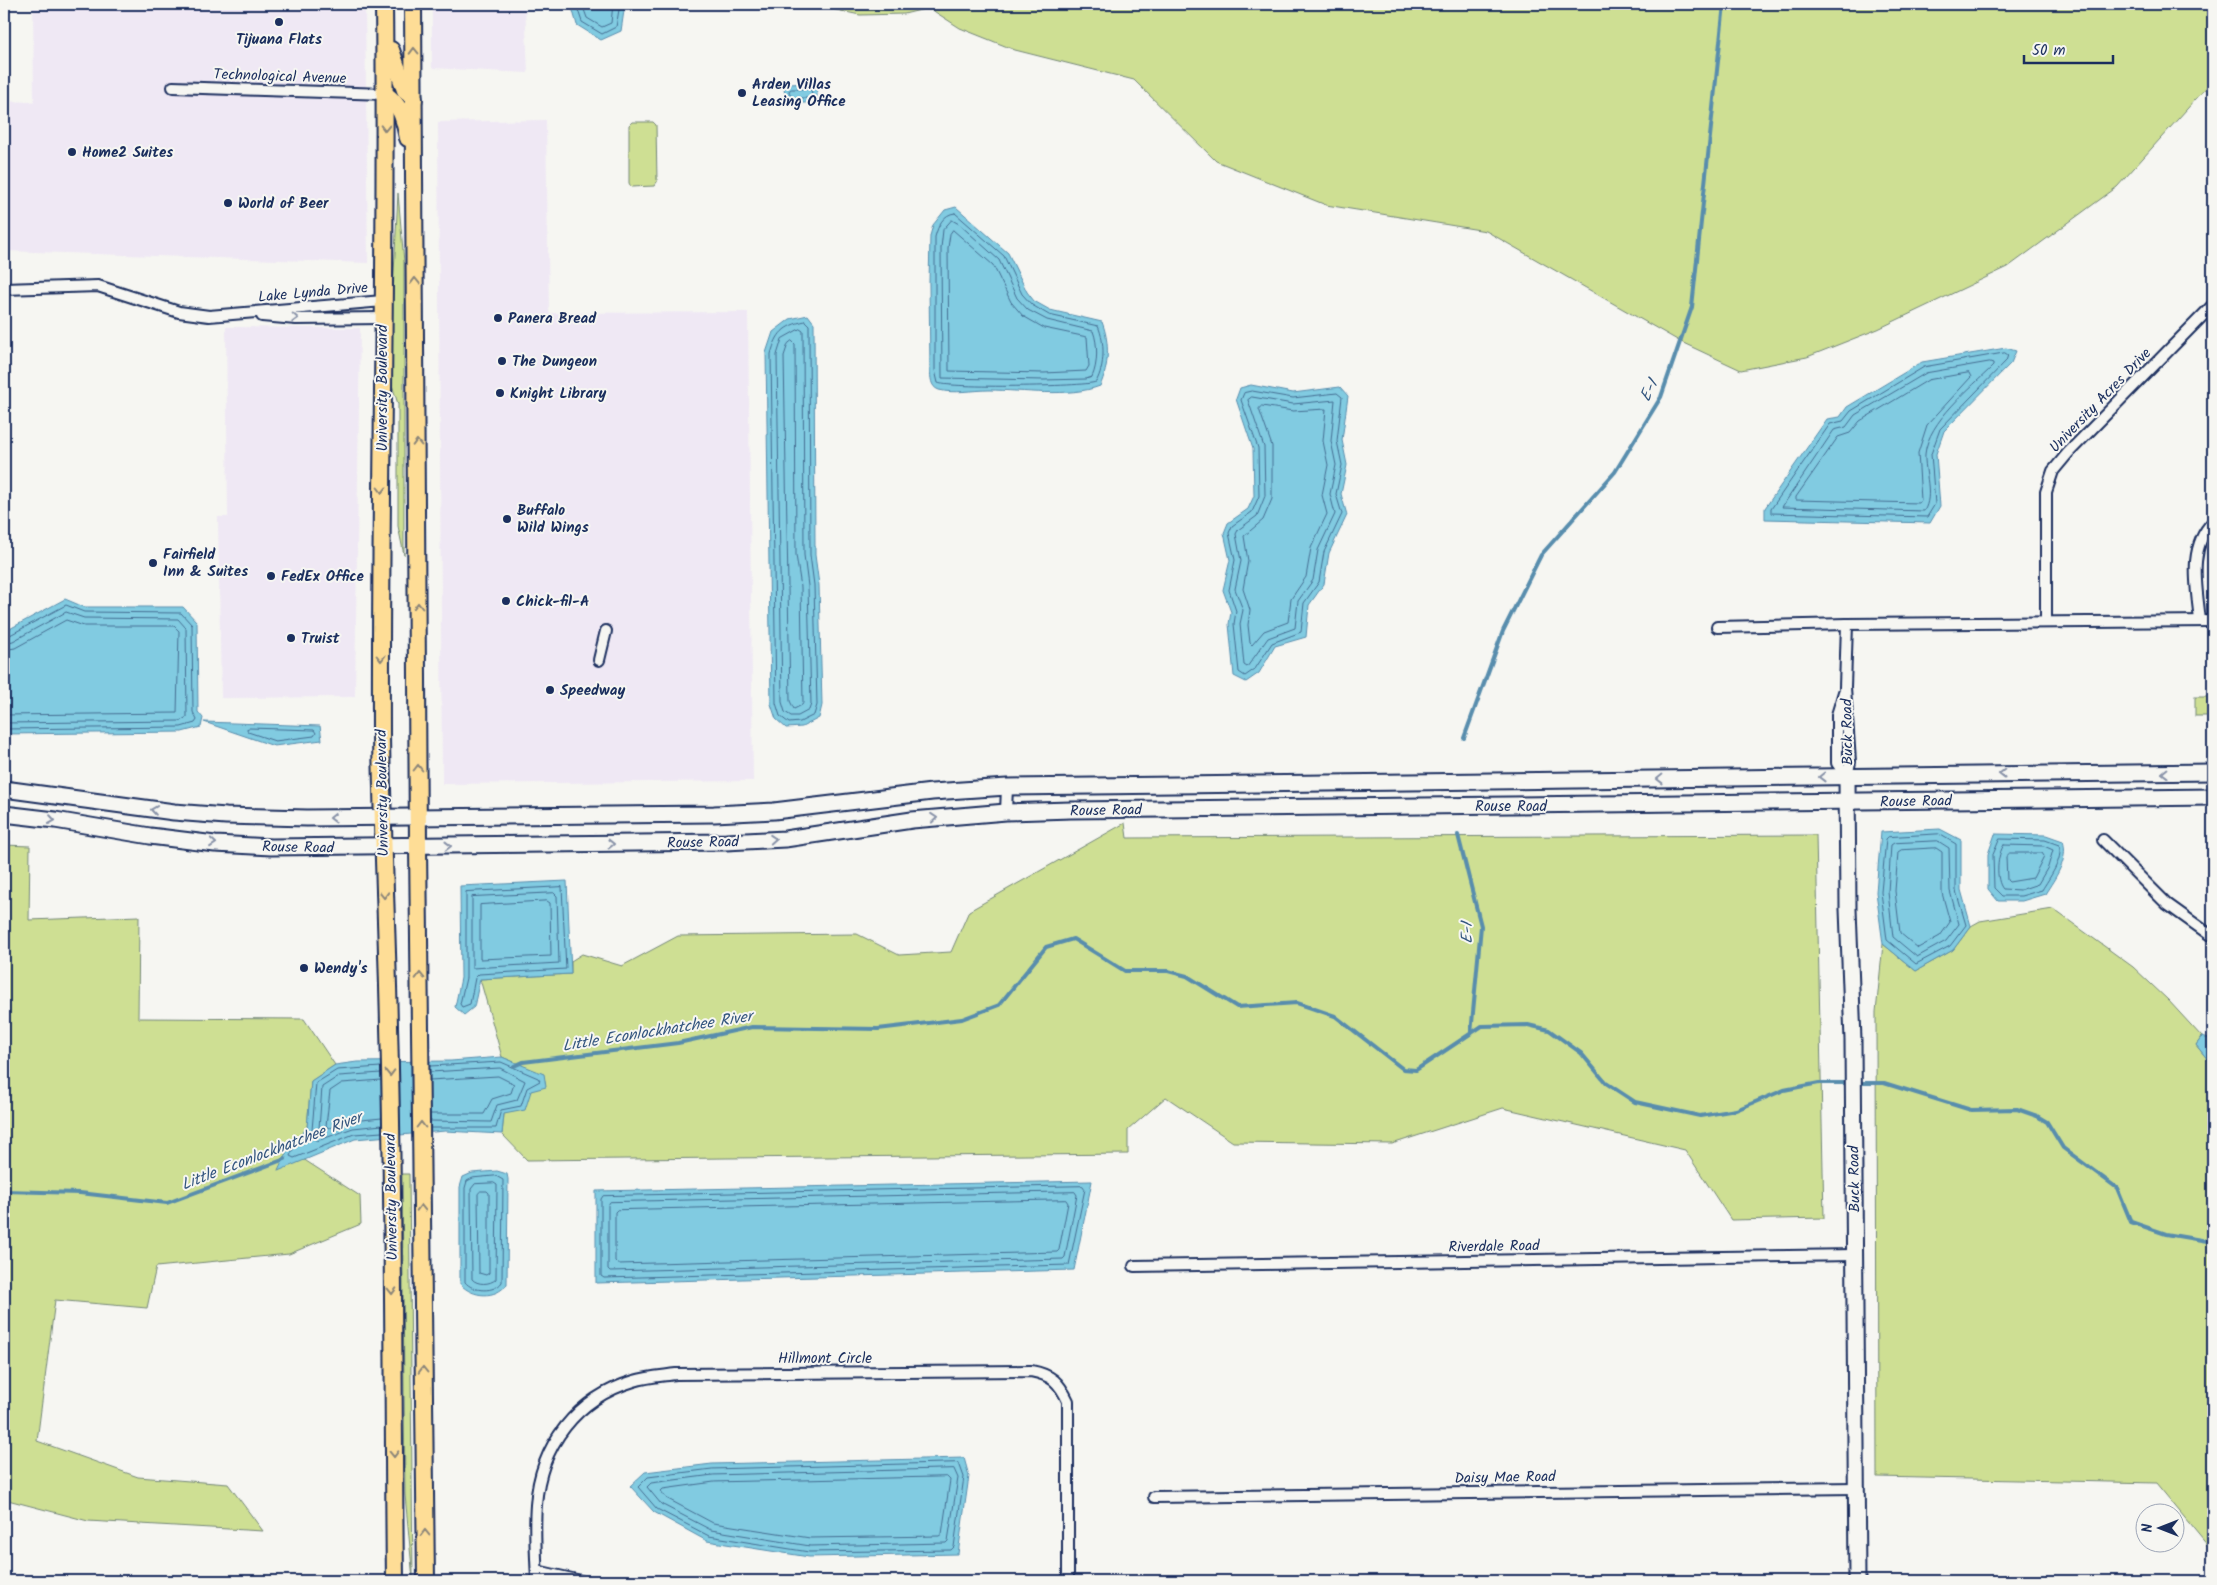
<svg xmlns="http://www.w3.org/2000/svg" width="2217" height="1585" viewBox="0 0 2217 1585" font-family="Kalam,sans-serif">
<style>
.built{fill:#efe8f4}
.green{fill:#cedf93;stroke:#748778}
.water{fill:#81cbe1;stroke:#588dad}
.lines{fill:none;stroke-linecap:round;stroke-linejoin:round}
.shore{stroke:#446d92;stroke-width:1}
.stream{stroke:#588dad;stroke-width:4}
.street-casing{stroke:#1b2f5e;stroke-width:14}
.secondary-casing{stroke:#1b2f5e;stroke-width:19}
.primary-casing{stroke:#1b2f5e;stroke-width:20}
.street{stroke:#f6f6f2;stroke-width:10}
.secondary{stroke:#f6f6f2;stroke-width:15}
.primary{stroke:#fedd96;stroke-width:16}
.oneway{stroke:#8c867a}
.oneway2{stroke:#8892a8}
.poi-dot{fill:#1b2f5e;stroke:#f6f6f2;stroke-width:2}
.labels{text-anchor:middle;stroke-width:4;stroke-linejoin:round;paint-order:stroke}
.poi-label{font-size:15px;font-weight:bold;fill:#1b2f5e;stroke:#f6f6f2;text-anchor:start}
.street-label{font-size:15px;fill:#1b2f5e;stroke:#f6f6f2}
.water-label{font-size:16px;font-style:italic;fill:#34567f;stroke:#f6f6f2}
</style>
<rect width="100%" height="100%" fill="#f6f6f2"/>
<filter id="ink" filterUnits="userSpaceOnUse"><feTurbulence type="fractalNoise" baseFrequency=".02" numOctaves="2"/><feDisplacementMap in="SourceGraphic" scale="10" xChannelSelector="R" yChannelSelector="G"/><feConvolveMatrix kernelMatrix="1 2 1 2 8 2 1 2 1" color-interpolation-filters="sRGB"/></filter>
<g filter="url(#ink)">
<g class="built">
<path d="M33 4H365L368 263 4 251V101L34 102Z"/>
<path d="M432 4H525L528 73 432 68Z"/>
<path d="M546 120 549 313 748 312 753 781 442 784 438 122Z"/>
<path d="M226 327 360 328 355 697 221 698 218 517H228Z"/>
</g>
<g class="green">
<path d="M808 4H2213V80L2117 187 2008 267 1878 329 1807 357 1741 370 1679 341 1486 231 1326 205 1216 161 1134 80 1015 50 960 28 929 8 904 14 860 15Z"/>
<path d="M632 122H653L656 125 657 182 654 186 631 187 629 183V125Z"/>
<path d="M398 193 404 262V555L398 526V404L389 375Z"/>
<rect x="2195" y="697" width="18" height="19"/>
<path d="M1125 823 1127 838 1816 835 1824 1218 1731 1220 1685 1150 1503 1108 1392 1144 1233 1142 1166 1097 1128 1130V1154L527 1160 502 1134 504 1114 531 1091 544 1075 502 1057 480 979 571 974V961L582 954 622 966 678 936 857 934 899 955 951 952 969 911Z"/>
<path d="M4 845 30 846 29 920 139 916 138 1018 304 1019 335 1065 311 1081 307 1128 289 1147 278 1170 303 1159 360 1196 361 1224 289 1254 156 1267 147 1308 55 1300 37 1441 138 1477 228 1484 263 1531 88 1521 4 1499Z"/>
<path d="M2053 909 2133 967 2168 1000 2202 1037 2196 1045 2213 1066V1552L2156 1483 1877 1477 1876 1012 1883 944 1916 971 1953 950 1971 926 1980 921Z"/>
<path d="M402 1174H409L413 1579 405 1495Z"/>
</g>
<g class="water">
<path d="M571 4H625L621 31 601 40 577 25Z"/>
<path d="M813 83 817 88V97L814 103H789L785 98 784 87 788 84Z"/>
<path d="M956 207 1008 253 1027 292 1034 301 1050 310 1102 322C1110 343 1109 366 1100 386 1069 398 1023 390 989 390 974 390 954 394 939 390 930 387 931 377 930 370L929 283 930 236 933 225 945 210Z"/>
<path d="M808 315 814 323 815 555 819 585 822 705 819 718 802 727 786 728 776 719 771 704 766 353 773 332 790 319Z"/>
<path d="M2006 348 2016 351 2011 363 1944 431 1936 454 1940 506 1930 523 1765 519V508L1827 419 1840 417 1847 407 1922 362Z"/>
<path d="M1251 385 1293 393 1340 387 1348 396 1342 440 1347 465 1341 494 1347 515 1329 553 1324 584 1309 605 1306 637 1275 646 1259 673 1246 682 1234 676 1229 624 1231 612 1223 590 1230 560 1224 533 1228 523 1248 509 1254 496 1253 449 1236 399 1240 388Z"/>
<path d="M65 599 84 607H183L197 622 198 712 203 718 201 727 182 732 4 734V632Z"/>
<path d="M204 722 320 726 322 740 274 746Z"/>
<path d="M1940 829 1961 840V890L1971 926 1953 950 1916 971 1883 944 1876 892 1881 832Z"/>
<path d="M1995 834 2046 835 2063 841C2069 860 2055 878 2045 894L2022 901H1998L1988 889V854Z"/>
<path d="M567 881 571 974 480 979 474 1007 464 1015 455 1007 461 978 460 886Z"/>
<path d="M2202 1037 2213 1040V1066L2196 1045Z"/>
<path d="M502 1057 544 1074 546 1087 531 1091 525 1110 504 1114 502 1134 445 1131 355 1139 278 1171 289 1146 307 1128 311 1081 335 1065 357 1062 451 1061Z"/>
<path d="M497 1171 507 1174 508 1179 507 1284C496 1299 473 1298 460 1284V1187L463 1177 472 1173Z"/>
<path d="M1092 1181 1074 1270 596 1283V1191Z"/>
<path d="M964 1458 969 1476 958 1554 809 1557 707 1541 654 1512 630 1486 645 1472 712 1464Z"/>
</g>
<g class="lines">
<g class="shore">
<path d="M576 4 582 22 602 34 616 27 620 4"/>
<path d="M582 4 587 18 602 27 611 23 613 4"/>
<path d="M792 89H811L812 96 810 98H791L789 91Z"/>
<path d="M955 213 1004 256 1022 294 1032 305 1049 315 1098 326C1105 342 1105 366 1096 382 1083 387 948 388 938 383L935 370V237C938 226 943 214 955 213Z"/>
<path d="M952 220 959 224 999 260 1017 298 1028 310 1047 320 1093 331C1098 344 1098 364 1092 377L1086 379 1044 380 942 378 941 248 943 230Z"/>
<path d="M953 230 993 265 1011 302 1023 316 1044 328 1087 337 1089 366 1086 371 1044 373 949 371 948 248 950 234Z"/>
<path d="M805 321 809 325 810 555 814 585 817 705 814 715 800 722 789 723 780 716 776 703 771 354C777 333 783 326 805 321Z"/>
<path d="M800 329 803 331 804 555 808 586 811 704 809 710 798 716H791L785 712 782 702 777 355 782 339Z"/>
<path d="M792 341 795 344 796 555 801 587 803 703 802 705 794 709 790 701 784 356 788 344Z"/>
<path d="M2005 353 2008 355 2006 361 1940 429 1931 454 1935 504 1927 517 1771 513V509L1830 424 1843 421 1851 411 1924 367Z"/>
<path d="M1990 362 1993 363V366C1971 388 1928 421 1925 454 1924 472 1934 495 1924 511L1782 507 1834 430 1846 427 1855 415 1926 373Z"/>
<path d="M1969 373 1971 377 1927 425 1918 453 1921 500 1919 503 1796 500V497L1838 437 1850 433 1860 421 1928 380Z"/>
<path d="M1252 391 1293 398 1337 393 1342 397 1337 441 1342 465 1336 494 1342 514 1324 552 1319 582 1304 603 1301 632 1272 643 1255 669 1245 676 1239 672 1234 624 1236 611 1229 590 1235 560 1229 533 1232 526 1252 512 1259 496 1258 448 1241 400 1244 393Z"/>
<path d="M1252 397 1293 404 1335 400 1331 441 1336 465 1330 494 1335 514 1318 550 1313 580 1298 601 1295 628 1268 638 1247 667 1244 665 1240 624 1243 610 1235 589 1241 561 1236 534 1238 530 1257 516 1265 496 1264 447 1248 400Z"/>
<path d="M1262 406 1293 411 1326 409 1323 441 1328 465 1322 495 1327 514 1311 548 1306 577 1291 599 1288 622 1264 631 1252 645 1250 643 1248 625 1250 610 1243 589 1248 561 1244 536 1263 520 1272 499V446L1259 409Z"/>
<path d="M4 636 10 635 66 605 84 612 181 613 192 625 193 712 197 720 195 723 181 727 4 729"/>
<path d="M4 643 13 641 66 612 84 618 178 619 186 628 187 717 180 721 4 723"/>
<path d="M4 650 15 648 66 620 84 626H174L179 631 177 713 4 715"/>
<path d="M249 728 314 730 316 733 314 736 275 741 248 732 247 729Z"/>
<path d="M1939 834 1956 844V891L1966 925 1950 946 1916 964 1887 940 1881 892 1886 839 1888 837Z"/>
<path d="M2000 839 2045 840 2059 845C2064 859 2049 878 2042 890L2021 896H2002L1994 888 1993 855Z"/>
<path d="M1938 841 1949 848 1950 891 1959 924 1946 941 1917 957 1893 937 1888 892 1891 845 1894 843Z"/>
<path d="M2004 845 2044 846 2053 850 2048 867 2038 884 2020 890 2003 889C1995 880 1997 854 2004 845Z"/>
<path d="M1936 848 1942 852V893L1950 922 1940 936 1918 948 1900 933 1895 891 1898 852 1901 850Z"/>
<path d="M2010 853H2042L2044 856 2033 878 2009 882 2007 880 2006 857Z"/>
<path d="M562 887 566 969 479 974 475 978 470 1004 462 1007 460 1004 466 978V892Z"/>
<path d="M554 893 557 896 559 963 472 968V897Z"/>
<path d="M547 901 550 903 551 956 480 959V905Z"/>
<path d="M430 1066 501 1062 538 1078 540 1081 527 1088 521 1106 501 1110 496 1128H430"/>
<path d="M381 1067 337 1070 316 1083 312 1130 293 1149 290 1156 294 1158 354 1134 382 1132"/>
<path d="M430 1072 500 1068 525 1081 517 1100 497 1105 491 1122 430 1121"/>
<path d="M381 1073 339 1076 322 1087 319 1129 314 1139 317 1141 353 1128 382 1125"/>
<path d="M381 1080 342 1083 330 1091 326 1126 329 1128 351 1121 382 1118"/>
<path d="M430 1080 498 1076 514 1084 511 1093 492 1099 484 1114H430"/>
<path d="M496 1176 503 1180 502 1282C495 1293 473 1292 465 1282V1188L467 1181 473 1178Z"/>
<path d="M494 1183 497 1185 496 1279C490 1285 477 1285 472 1279L471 1189 475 1184Z"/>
<path d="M1083 1186 1085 1189 1069 1265 604 1278 601 1276V1199L603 1196Z"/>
<path d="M481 1191H487L489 1193V1273L486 1275 479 1273 478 1194Z"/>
<path d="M1075 1192 1077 1195 1065 1257 1063 1259 610 1271 608 1269V1205L610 1202Z"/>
<path d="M1066 1200 1068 1203 1059 1250 1057 1252 618 1264 615 1261V1212L617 1210Z"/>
<path d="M959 1463 964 1477 954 1547 951 1550 809 1552 709 1536 657 1509 638 1487 648 1477 712 1469Z"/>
<path d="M954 1469 958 1478 948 1541 946 1543 810 1546 711 1530 661 1504 647 1487 651 1483 713 1475Z"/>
<path d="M947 1477 950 1480 942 1534 939 1536 810 1538 713 1523 666 1498 661 1491 663 1489 714 1482Z"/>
</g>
<g class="stream">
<path d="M1464 738 1503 631 1541 555 1615 472 1661 397 1692 307 1724 4"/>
<path d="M1458 835 1481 926 1471 1034"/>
<path d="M514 1066 523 1062 678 1043 752 1027 878 1029 962 1019 999 1005 1046 947 1073 939 1125 971H1168L1187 976 1237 1007 1297 1003 1335 1016 1403 1069 1416 1070 1482 1026 1528 1025 1549 1030 1581 1053 1606 1083 1635 1102 1700 1116 1736 1110 1784 1090 1819 1083H1849"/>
<path d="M1856 1083H1884L1971 1110 2017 1109 2037 1116 2047 1122 2063 1148 2117 1188 2131 1222 2166 1234 2213 1242"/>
<path d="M4 1191 80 1193 167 1203 285 1159"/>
</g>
<defs>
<g id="street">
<path d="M173 87 385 94"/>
<path d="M4 289 98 286 179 312 209 316 383 301"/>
<path d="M262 316 296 319 382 318"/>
<path d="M2200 621C2197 588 2187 548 2213 522"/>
<path d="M2046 622V492L2053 471 2068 453 2213 305"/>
<path d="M1717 627 1847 624 2213 621"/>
<path d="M599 660 606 631"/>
<path d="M1844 692 1837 715V763L1847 777"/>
<path d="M1847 777 1850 762 1845 687 1847 624"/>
<path d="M1006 812 1007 787"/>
<path d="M2103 840 2167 904 2213 937"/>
<path d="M1134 1266 1854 1255"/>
<path d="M1154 1497 1857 1488"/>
<path d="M537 1571 581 1581"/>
<path d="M537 1581C536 1556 534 1530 536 1505 540 1445 577 1398 634 1381 647 1377 662 1376 676 1374L1031 1371C1052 1375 1059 1382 1068 1401V1581"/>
</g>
<g id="secondary">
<path d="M1847 777 1848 909 1853 1040 1857 1581"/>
<path d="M4 789 174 812 226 816 307 818 714 814 774 811 932 792 1007 787 2213 772"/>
<path d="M4 814 55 820 150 836 215 844 271 847 726 842 785 839 912 820 1006 812 1071 810 2213 797"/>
</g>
<g id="primary">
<path d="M384 4C387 247 380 490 381 733 382 831 387 929 389 1026 394 1211 393 1396 395 1581"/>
<path d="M413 4 418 846 426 1581"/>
<path d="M391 50 405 90 414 99"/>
<path d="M385 94C402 106 404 119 408 138"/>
</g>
</defs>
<use href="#street" class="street-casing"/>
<use href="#secondary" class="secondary-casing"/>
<use href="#primary" class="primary-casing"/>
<use href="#street" class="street"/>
<use href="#secondary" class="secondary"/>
<use href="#primary" class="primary"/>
</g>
<defs><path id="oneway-chevron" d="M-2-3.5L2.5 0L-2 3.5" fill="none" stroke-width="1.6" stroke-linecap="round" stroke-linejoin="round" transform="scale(1.25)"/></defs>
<g class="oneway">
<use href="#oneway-chevron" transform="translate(414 51) rotate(-91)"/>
<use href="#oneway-chevron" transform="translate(385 128) rotate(91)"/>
<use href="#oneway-chevron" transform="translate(415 281) rotate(-91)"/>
<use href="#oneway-chevron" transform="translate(417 443) rotate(-91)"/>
<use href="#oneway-chevron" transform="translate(382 490) rotate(90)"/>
<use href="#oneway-chevron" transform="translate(418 606) rotate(-90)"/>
<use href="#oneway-chevron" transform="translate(381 658) rotate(90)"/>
<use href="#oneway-chevron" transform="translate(418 768) rotate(-90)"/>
<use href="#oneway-chevron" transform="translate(384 895) rotate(88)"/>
<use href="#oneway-chevron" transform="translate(420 976) rotate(-91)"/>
<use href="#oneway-chevron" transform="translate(390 1073) rotate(89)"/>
<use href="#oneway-chevron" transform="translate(421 1125) rotate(-90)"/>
<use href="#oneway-chevron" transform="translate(421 1208) rotate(-91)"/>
<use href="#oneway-chevron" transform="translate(392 1291) rotate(89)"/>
<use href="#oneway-chevron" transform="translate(423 1370) rotate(-91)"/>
<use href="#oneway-chevron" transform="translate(394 1454) rotate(89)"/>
<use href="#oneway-chevron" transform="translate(425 1533) rotate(-91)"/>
</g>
<g class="oneway2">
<use href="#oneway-chevron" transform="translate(295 318) rotate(3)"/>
<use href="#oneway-chevron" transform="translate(2165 773) rotate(179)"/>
<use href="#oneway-chevron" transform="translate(2002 774) rotate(179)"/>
<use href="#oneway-chevron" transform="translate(1822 777) rotate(179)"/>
<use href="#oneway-chevron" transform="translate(1660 779) rotate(179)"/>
<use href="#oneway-chevron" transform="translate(154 810) rotate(-172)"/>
<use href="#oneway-chevron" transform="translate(333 818) rotate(179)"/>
<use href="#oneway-chevron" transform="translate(934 818) rotate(-5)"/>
<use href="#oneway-chevron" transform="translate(52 820) rotate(8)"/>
<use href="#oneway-chevron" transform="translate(773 839) rotate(-4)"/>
<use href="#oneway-chevron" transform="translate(213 843) rotate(5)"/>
<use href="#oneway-chevron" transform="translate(611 844) rotate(-1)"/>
<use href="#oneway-chevron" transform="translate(448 846) rotate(-1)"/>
</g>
</g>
<g class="poi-dot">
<circle cx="279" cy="22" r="5"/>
<circle cx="742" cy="93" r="5"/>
<circle cx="72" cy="152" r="5"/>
<circle cx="228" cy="203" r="5"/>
<circle cx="498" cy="318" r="5"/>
<circle cx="502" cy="361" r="5"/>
<circle cx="500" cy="393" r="5"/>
<circle cx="507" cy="519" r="5"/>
<circle cx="153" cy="563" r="5"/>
<circle cx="271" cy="576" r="5"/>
<circle cx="506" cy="601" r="5"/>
<circle cx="291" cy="638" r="5"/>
<circle cx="550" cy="690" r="5"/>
<circle cx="304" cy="968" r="5"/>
</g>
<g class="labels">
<g class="poi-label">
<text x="279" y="44" text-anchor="middle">Tijuana Flats</text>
<text x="752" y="89">Arden Villas<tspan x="752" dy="17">Leasing Office</tspan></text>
<text x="82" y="157">Home2 Suites</text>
<text x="238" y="208">World of Beer</text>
<text x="508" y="323">Panera Bread</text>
<text x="512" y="366">The Dungeon</text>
<text x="510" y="398">Knight Library</text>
<text x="517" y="515">Buffalo<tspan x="517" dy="17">Wild Wings</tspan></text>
<text x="163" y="559">Fairfield<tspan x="163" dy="17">Inn &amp; Suites</tspan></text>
<text x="281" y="581">FedEx Office</text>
<text x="516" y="606">Chick-fil-A</text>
<text x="301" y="643">Truist</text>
<text x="560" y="695">Speedway</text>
<text x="314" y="973">Wendy's</text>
</g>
<g class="street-label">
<text transform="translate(280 76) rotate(2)" y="5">Technological Avenue</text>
<text transform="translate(313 292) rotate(-5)" y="5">Lake Lynda Drive</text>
<text transform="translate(382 388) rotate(-90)" y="5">University Boulevard</text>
<text transform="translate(2100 400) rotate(-46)" y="5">University Acres Drive</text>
<text transform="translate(1847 732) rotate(-91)" y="5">Buck Road</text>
<text transform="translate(382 793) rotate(-91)" y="5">University Boulevard</text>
<text transform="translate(1916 801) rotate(-1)" y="5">Rouse Road</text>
<text x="1511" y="811">Rouse Road</text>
<text transform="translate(1106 810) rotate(-1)" y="5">Rouse Road</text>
<text transform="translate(703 842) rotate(-1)" y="5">Rouse Road</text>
<text transform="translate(298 847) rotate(1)" y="5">Rouse Road</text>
<text transform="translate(1854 1179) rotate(-91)" y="5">Buck Road</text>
<text transform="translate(391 1197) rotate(-91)" y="5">University Boulevard</text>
<text transform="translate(1494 1246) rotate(-1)" y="5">Riverdale Road</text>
<text x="825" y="1363">Hillmont Circle</text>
<text transform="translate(1505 1477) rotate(-1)" y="5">Daisy Mae Road</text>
</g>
<g class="water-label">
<text transform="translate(1648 390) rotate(-65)" y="6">E-1</text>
<text transform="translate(1466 933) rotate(-90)" y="6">E-1</text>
<text transform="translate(657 1030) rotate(-9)" y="6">Little Econlockhatchee River</text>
<text transform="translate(271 1150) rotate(-21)" y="6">Little Econlockhatchee River</text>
</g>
</g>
<rect width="2217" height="1585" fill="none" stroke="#f6f6f2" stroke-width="20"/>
<rect x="10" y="10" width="2197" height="1565" fill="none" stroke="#1b2f5e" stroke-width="2" filter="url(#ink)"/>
<g transform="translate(2160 1528) rotate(270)"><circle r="24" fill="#f6f6f2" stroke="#9ea6b7"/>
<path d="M0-4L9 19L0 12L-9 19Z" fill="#1b2f5e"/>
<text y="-8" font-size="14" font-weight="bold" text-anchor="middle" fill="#1b2f5e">N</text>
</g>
<path d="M2024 55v8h89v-8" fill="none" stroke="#1b2f5e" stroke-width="2.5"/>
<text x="2032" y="55" font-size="15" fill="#1b2f5e" stroke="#f6f6f2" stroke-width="4" paint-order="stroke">50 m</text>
</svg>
